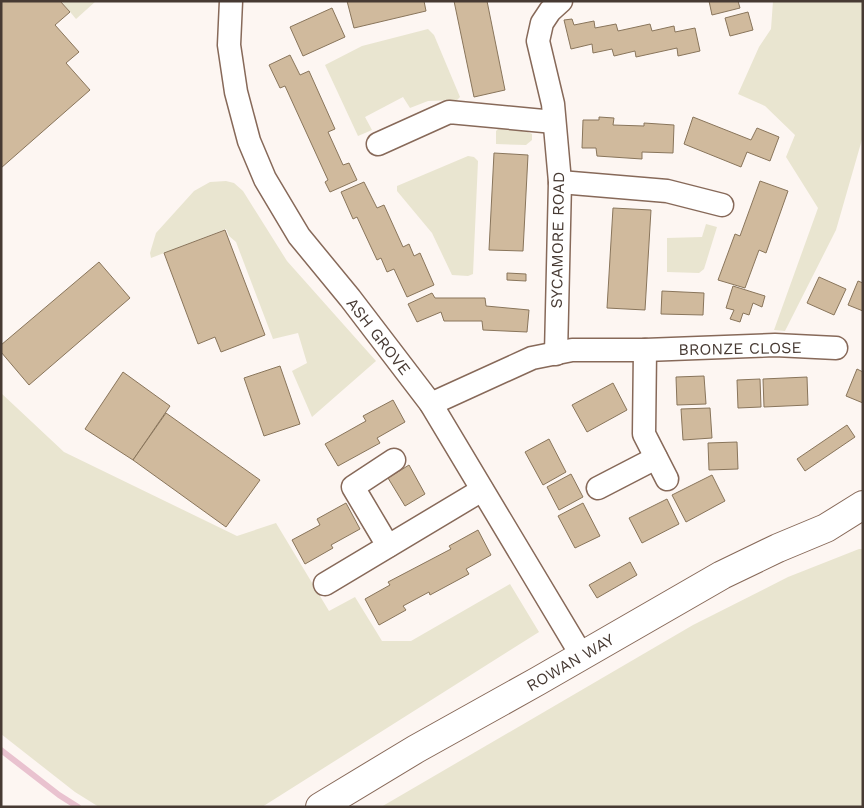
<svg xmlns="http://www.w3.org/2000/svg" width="864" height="808" viewBox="0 0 864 808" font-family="'Work Sans',sans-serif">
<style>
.green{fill:#e9e5d0}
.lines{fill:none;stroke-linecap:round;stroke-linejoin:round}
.stream{stroke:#e9c2cf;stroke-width:6}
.building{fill:#d0ba9d;stroke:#89755b}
.minor-casing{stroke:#876959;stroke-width:25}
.trunk-casing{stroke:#876959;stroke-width:30}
.minor{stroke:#fff;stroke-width:22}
.trunk{stroke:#fff;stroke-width:28}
.labels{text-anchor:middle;stroke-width:5;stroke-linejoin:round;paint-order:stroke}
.street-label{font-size:16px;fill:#473a33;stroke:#fff}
</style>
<rect width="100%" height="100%" fill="#fdf6f2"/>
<g class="green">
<path d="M61 1H96L76 19Z"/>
<path d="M773 1H863V136L836 230 785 331 774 330 818 208 786 157 795 135 765 106 738 94 759 47 771 29Z"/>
<path d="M428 29 434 35 460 97 457 100 428 101 410 108 403 97 365 117 372 130 358 136 325 65 362 46Z"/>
<path d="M498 129H521L532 134V140L526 145 496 144V131Z"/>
<path d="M468 156 474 157 478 161 473 274 468 276 452 275 432 233 397 191V186Z"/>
<path d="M226 181 234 183 243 191 287 261 376 361 312 417 292 371 307 363 298 333 273 339 236 242 229 236 226 229 151 258 150 253 156 233 194 191 210 182Z"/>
<path d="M706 224 717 227 704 269 699 273 667 272V238L702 237Z"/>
<path d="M1 393 64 452 237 536 276 523 329 611 355 597 382 641H411L510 584 539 632 262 807H99L75 792 1 734Z"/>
<path d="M859 549H863V807H381L693 625 788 577Z"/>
</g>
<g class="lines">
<path class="stream" d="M1 750 59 795 78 807"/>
</g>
<g class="building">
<path d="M1 1H60L70 12 55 25 79 52 66 63 90 90 1 168Z"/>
<path d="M347 1H424L426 11 354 28Z"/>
<path d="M454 1H487L505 90 474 97Z"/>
<path d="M709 1H738L740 8 712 15Z"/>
<path d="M332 8 345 37 303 56 290 27Z"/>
<path d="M748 12 753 30 730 36 725 18Z"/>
<path d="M572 19 574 25 594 21 595 28 616 24 618 31 650 24 652 31 674 26 675 32 695 28 700 51 678 56 677 48 636 57 635 51 614 56 612 49 593 53 592 44 571 49 564 20Z"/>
<path d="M290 55 300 75 309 71 335 129 328 132 343 165 349 163 357 180 330 192 325 182 328 180 285 86 280 88 269 65Z"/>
<path d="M599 117 614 118 613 125 644 126V123L674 125 673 153 642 152V159L597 156 596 148H582L583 120H599Z"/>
<path d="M693 117 751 140 757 128 779 137 770 161 747 152 741 167 684 144Z"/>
<path d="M494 153 528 155 523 251 489 250Z"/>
<path d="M760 181 788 191 766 253 759 250 745 288 718 280 735 234 740 236Z"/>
<path d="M364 182 377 208 384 205 403 247 409 244 414 256 420 253 434 285 407 297 394 269 387 272 381 258 377 260 357 217 353 219 341 192Z"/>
<path d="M613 208 651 210 645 310 607 308Z"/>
<path d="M225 230 265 335 221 352 215 337 198 344 164 253Z"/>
<path d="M99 262 130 298 29 385 1 352V345Z"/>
<path d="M507 273 526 274V281L507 280Z"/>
<path d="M819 277 846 289 834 315 807 303Z"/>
<path d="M858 281 863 283V311L848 305Z"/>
<path d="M733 286 765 296 762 307 753 303 749 315 743 313 740 322 730 319 734 310 726 308Z"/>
<path d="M662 291 704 293 703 315 661 314Z"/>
<path d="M432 293 435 298H485L486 306 529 310 527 332 483 330 482 321H444L441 312 417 322 408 304Z"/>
<path d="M280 366 300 424 264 436 244 378Z"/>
<path d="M857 369 863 372V403L846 396Z"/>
<path d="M123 372 170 406 133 460 85 429Z"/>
<path d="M704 376 706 404 677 405 676 377Z"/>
<path d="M807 377 808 405 764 407 763 379Z"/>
<path d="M760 379 761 407 738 408 737 380Z"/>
<path d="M613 383 627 410 587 432 572 405Z"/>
<path d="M393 400 405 422 377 438 380 443 338 466 325 444 366 421 363 416Z"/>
<path d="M710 408 712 438 683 440 681 409Z"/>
<path d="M166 413 260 480 226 527 133 460Z"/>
<path d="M847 425 855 437 805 471 797 459Z"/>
<path d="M549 439 566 472 543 485 525 452Z"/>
<path d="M737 442 738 469 709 470 708 443Z"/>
<path d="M409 465 425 494 405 506 388 478Z"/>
<path d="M571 474 583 497 559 510 547 487Z"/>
<path d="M712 475 725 501 686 522 672 495Z"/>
<path d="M667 499 679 524 642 543 629 518Z"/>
<path d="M346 503 360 529 331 545 333 548 305 564 292 540 320 525 317 519Z"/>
<path d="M583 503 600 536 575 548 558 516Z"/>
<path d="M478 530 491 555 466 569 469 574 430 595 429 592 403 606 406 610 379 625 365 599 390 585 388 582 451 549 449 546Z"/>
<path d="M630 562 637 575 597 598 589 585Z"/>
</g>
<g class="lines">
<defs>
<g id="minor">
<path d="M231 1 229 45 236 92 249 141 265 179 299 236 350 298 431 404 582 656"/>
<path d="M378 144 449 112 554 122"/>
<path d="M560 182 667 191 722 205"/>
<path d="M645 350 644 434 667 479"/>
<path d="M556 354 560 182 553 104 538 41 542 23 550 11 561 1"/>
<path d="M431 404 532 358 572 350H645L775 345 836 348"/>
<path d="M598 488 656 458"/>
<path d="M388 546 353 487 394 460"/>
<path d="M325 584 482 490"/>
</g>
<path id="trunk" d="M320 807 416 749 538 681 722 575 778 548 826 528 863 505"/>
</defs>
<use href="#minor" class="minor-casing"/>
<use href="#trunk" class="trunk-casing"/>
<use href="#minor" class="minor"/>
<use href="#trunk" class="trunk"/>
</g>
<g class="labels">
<g class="street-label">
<text transform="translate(557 240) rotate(-89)" y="6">SYCAMORE ROAD</text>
<text transform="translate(379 336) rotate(52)" y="6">ASH GROVE</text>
<text transform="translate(740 348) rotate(-1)" y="6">BRONZE CLOSE</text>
<text transform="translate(570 662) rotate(-30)" y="6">ROWAN WAY</text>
</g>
</g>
<rect width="864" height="808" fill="none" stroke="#473a33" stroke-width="5"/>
</svg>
